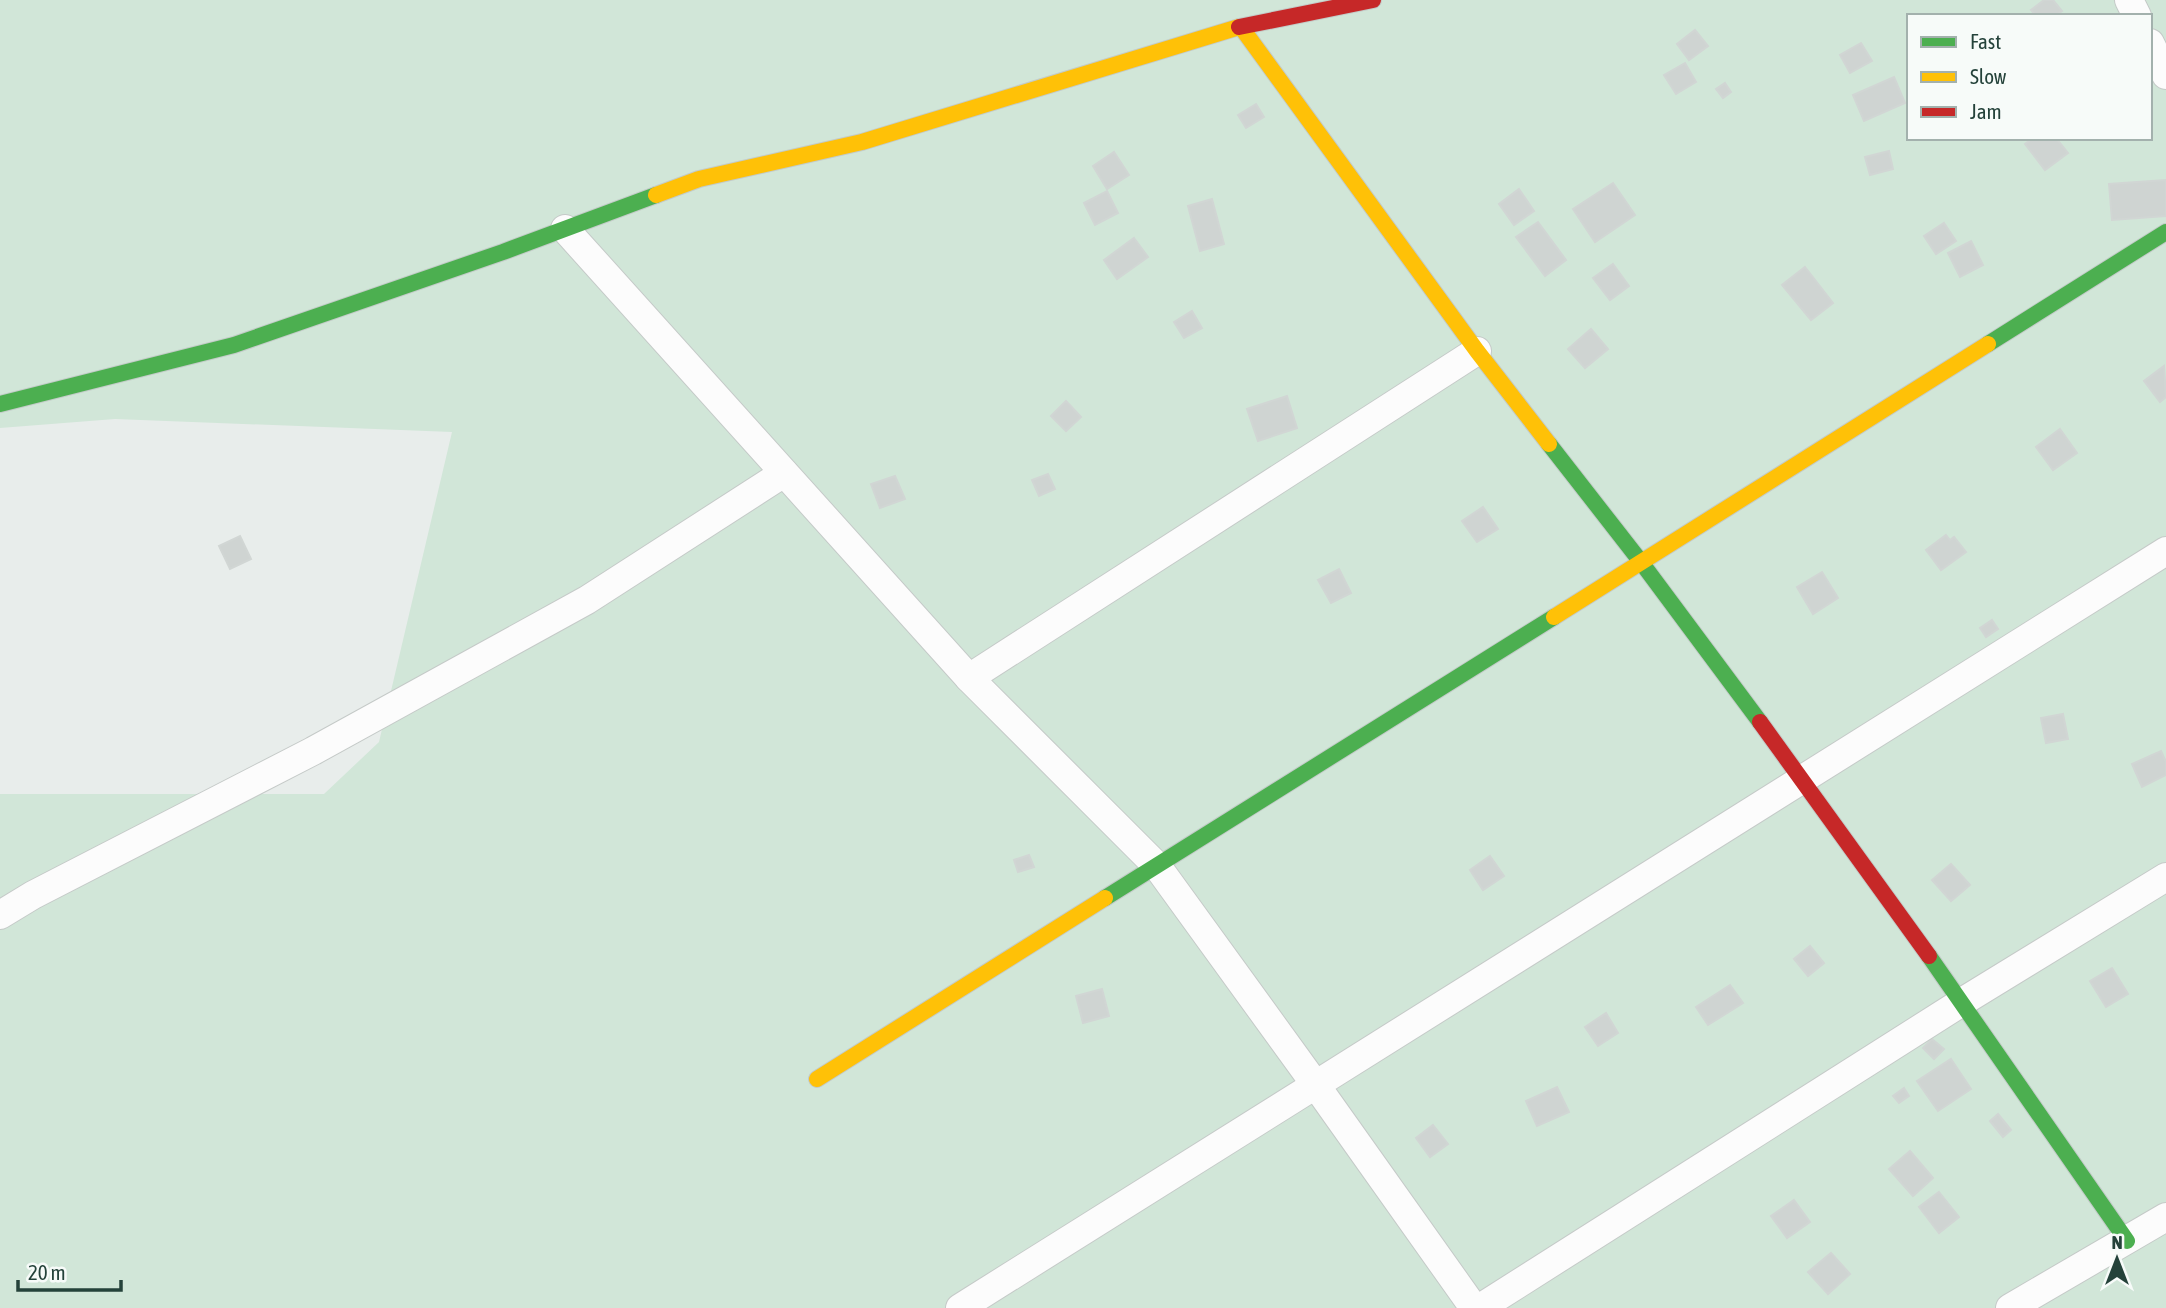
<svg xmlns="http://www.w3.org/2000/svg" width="2166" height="1308" viewBox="0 0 2166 1308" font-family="'Asap Condensed',sans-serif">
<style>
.green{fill:#d1e6d8;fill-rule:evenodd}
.building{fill:#cfd4d2;stroke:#d1d6d4;stroke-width:2}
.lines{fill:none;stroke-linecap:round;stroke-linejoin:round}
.street-casing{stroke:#c5cac8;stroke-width:30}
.fast-casing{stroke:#c3cbc8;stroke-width:18}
.slow-casing{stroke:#c3cbc8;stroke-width:18}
.jam-casing{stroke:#c3cbc8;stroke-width:18}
.street{stroke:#fcfcfc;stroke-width:28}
.fast{stroke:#4caf50;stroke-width:16}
.slow{stroke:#ffc107;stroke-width:16}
.jam{stroke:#c62828;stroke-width:16}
</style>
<rect width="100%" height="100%" fill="#e8edeb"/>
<path class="green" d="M0 0H2166V1308H0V794H324L379 742 452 432 115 419 0 428ZM1909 16H2150V138H1909Z"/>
<g class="building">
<path d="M2044 0H2053L2062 11 2055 16H2036L2031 10Z"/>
<path d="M1695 30 1708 46 1689 60 1677 44Z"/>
<path d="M1861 43 1872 61 1850 73 1840 55Z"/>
<path d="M1685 63 1696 82 1676 94 1664 75Z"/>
<path d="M1894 77 1905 103 1864 121 1853 95Z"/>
<path d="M1725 83 1731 92 1723 98 1716 89Z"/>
<path d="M1256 104 1264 117 1246 128 1238 115Z"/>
<path d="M2033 138H2056L2068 153 2045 170 2025 144Z"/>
<path d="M1889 151 1893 169 1870 175 1865 157Z"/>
<path d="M1114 152 1129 175 1107 189 1093 166Z"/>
<path d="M2166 180V216L2112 220 2109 184Z"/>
<path d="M1613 183 1635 215 1595 242 1573 209Z"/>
<path d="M1519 189 1534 211 1514 225 1499 204Z"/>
<path d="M1107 191 1118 213 1095 225 1084 203Z"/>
<path d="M1212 199 1224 244 1200 251 1188 206Z"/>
<path d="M1538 222 1566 260 1545 276 1516 237Z"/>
<path d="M1944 223 1956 241 1936 254 1924 236Z"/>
<path d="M1134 238 1148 257 1117 279 1104 260Z"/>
<path d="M1971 241 1983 265 1960 277 1948 253Z"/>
<path d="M1613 264 1629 286 1610 300 1593 278Z"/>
<path d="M1805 267 1833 303 1811 320 1782 285Z"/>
<path d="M1192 311 1202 328 1184 338 1174 322Z"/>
<path d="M1591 329 1608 349 1585 368 1568 349Z"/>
<path d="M2164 366 2166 397 2160 402 2144 381Z"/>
<path d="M1287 396 1297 428 1258 441 1247 409Z"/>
<path d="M1066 401 1081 417 1066 431 1051 416Z"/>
<path d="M2060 429 2077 453 2053 470 2036 447Z"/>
<path d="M1048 474 1055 489 1039 496 1032 480Z"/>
<path d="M895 476 905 499 880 508 871 484Z"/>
<path d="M1483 507 1498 529 1477 542 1462 521Z"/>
<path d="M1946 535 1950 540 1954 537 1966 552 1941 570 1926 550Z"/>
<path d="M240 536 251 559 230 569 219 546Z"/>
<path d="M1339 569 1351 593 1331 603 1318 580Z"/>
<path d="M1822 572 1838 598 1813 614 1797 587Z"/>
<path d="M1992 620 1998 629 1986 637 1980 628Z"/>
<path d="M2063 714 2068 739 2046 743 2041 718Z"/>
<path d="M2161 751 2166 762V775L2142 787 2132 764Z"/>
<path d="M1029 855 1034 867 1018 872 1014 860Z"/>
<path d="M1490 856 1504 876 1483 890 1470 870Z"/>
<path d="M1951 864 1970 885 1951 901 1932 880Z"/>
<path d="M1810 946 1824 963 1808 976 1794 959Z"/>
<path d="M2112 968 2128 994 2106 1007 2090 981Z"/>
<path d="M1730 985 1743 1003 1708 1025 1696 1007Z"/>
<path d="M1102 989 1109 1016 1083 1023 1076 996Z"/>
<path d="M1606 1013 1618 1033 1598 1046 1585 1027Z"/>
<path d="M1932 1039 1944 1049 1934 1059 1923 1048Z"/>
<path d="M1951 1059 1971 1089 1938 1111 1917 1081Z"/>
<path d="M1557 1087 1569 1112 1537 1126 1526 1101Z"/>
<path d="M1904 1088 1909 1096 1899 1103 1893 1096Z"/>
<path d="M1998 1114 2011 1130 2003 1137 1990 1121Z"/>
<path d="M1433 1125 1448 1144 1430 1157 1416 1138Z"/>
<path d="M1910 1151 1933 1178 1913 1196 1889 1169Z"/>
<path d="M1939 1192 1959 1217 1939 1233 1919 1207Z"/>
<path d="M1794 1200 1810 1222 1787 1238 1771 1216Z"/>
<path d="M1831 1253 1850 1274 1828 1294 1808 1272Z"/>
</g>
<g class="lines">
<defs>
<g id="street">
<path d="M2129 0 2137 16"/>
<path d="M2150 43 2166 75"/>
<path d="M565 229 969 678"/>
<path d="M0 915 33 895 313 751 587 600 784 473"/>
<path d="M960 1308 2166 551"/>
<path d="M1474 1308 1315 1084 1157 866 969 678 1477 351"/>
<path d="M1480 1308 1962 1002 2166 877"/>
<path d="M2010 1308 2166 1217"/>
</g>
<g id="fast">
<path d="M1988 344 2166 232"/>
<path d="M0 404 234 345 503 252 656 195"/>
<path d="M1549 444 1641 562 1760 722"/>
<path d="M1105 898 1554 617"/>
<path d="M1929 956 2127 1241"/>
</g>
<g id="slow">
<path d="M1241 27 1477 351 1549 444"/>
<path d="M656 195 699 179 862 142 1239 27"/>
<path d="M1554 617 1988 344"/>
<path d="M817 1079 1105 898"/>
</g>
<g id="jam">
<path d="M1239 27 1373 0"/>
<path d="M1760 722 1929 956"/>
</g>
</defs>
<use href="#street" class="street-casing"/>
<use href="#fast" class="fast-casing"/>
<use href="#slow" class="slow-casing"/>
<use href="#jam" class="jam-casing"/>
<use href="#street" class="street"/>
<use href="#fast" class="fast"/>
<use href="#slow" class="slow"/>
<use href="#jam" class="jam"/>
</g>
<rect x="1907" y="14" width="245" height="126" fill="#f7fbf9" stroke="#a3b1ad" stroke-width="2"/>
<rect x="1921" y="37" width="35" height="10" fill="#4caf50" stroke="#a3b1ad" stroke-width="2"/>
<text x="1970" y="49" font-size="21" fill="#24423a">Fast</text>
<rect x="1921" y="72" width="35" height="10" fill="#ffc107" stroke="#a3b1ad" stroke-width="2"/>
<text x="1970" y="84" font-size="21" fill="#24423a">Slow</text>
<rect x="1921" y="107" width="35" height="10" fill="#c62828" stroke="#a3b1ad" stroke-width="2"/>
<text x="1970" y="119" font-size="21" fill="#24423a">Jam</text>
<g transform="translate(2117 1259)" stroke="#f7fbf9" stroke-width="5" paint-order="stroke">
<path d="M0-5L12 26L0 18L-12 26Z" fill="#24423a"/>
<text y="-10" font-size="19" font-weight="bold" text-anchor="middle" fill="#24423a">N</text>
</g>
<path d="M18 1280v10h103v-10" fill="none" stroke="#24423a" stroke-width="3.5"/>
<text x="28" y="1280" font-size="21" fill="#24423a" stroke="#f7fbf9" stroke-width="5" paint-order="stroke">20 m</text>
</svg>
